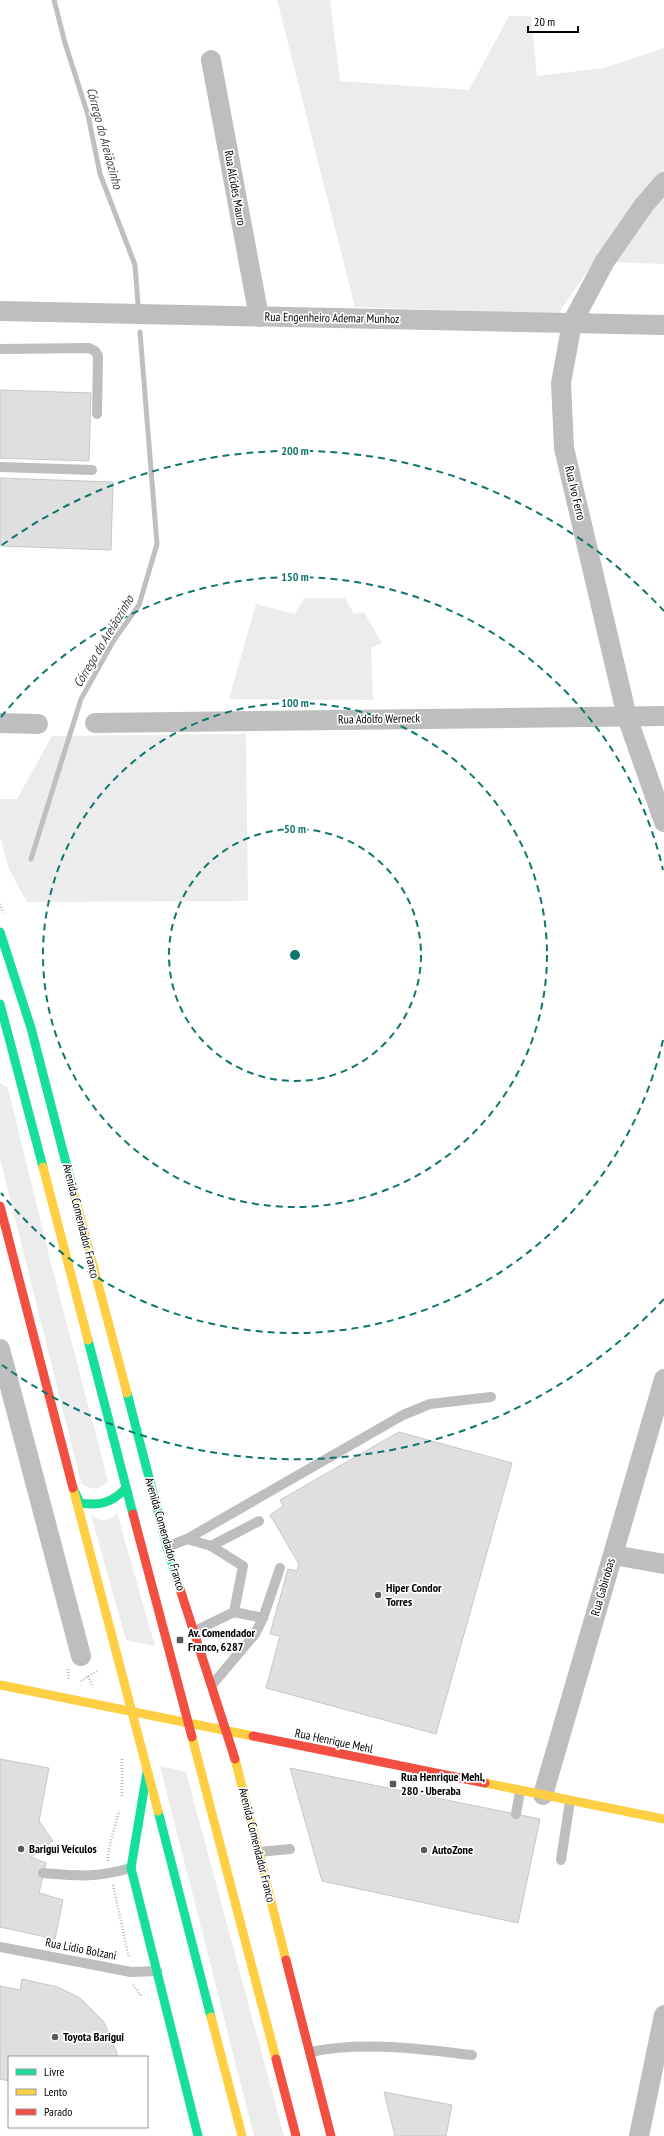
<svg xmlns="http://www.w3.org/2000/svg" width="664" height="2136" viewBox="0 0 664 2136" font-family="'PT Sans Narrow',sans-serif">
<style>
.green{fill:#ececec}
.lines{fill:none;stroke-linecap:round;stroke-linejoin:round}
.stream{stroke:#bfbfbf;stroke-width:5}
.building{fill:#dfdfdf;stroke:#c7c7c7}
.path{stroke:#b9b9b9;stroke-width:2.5;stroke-dasharray:1 2;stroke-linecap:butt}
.lane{stroke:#bebebe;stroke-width:10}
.street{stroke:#bebebe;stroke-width:20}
.fast{stroke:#16e098;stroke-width:9}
.slow{stroke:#ffcf43;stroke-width:9}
.jam{stroke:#f24e42;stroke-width:9}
.ring{fill:none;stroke:#0f766e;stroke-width:2;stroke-dasharray:7 5}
.poi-dot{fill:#595959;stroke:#fff;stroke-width:1.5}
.labels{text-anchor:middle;stroke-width:3.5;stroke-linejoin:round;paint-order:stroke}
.street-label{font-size:12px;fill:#000;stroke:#fff}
.poi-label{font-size:12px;font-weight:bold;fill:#000;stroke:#fff;text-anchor:start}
.water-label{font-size:13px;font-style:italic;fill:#444;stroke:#fff}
.centre{fill:#0f766e;stroke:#fff;stroke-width:2}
.ring-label{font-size:12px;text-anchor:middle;font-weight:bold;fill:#0f766e;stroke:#fff;stroke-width:3.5;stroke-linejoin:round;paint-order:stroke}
</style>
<rect width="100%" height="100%" fill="#fff"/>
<g class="green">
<path d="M277 0H330L340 81 469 90 509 16H531L537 76 604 68 664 48V175L596 259 558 314 355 307Z"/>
<path d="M664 191V264L611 262Z"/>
<path d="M304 598H345L354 614 364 612 382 643 371 648 373 700 229 699 256 604 295 614Z"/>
<path d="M246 734 248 901 27 902 9 869 0 837V799H17L52 736Z"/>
<path d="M0 1083 8 1088 50 1260 108 1481C99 1490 91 1491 81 1483L0 1159Z"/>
<path d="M117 1513 155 1646 126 1640 91 1515C101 1522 109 1522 117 1513Z"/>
<path d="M160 1766 186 1772 284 2136H254Z"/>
</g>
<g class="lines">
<g class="stream">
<path d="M54 0 65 43 88 115 100 174 135 265 138 304"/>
<path d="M31 859 81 699 114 640 139 605 157 544 140 332"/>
</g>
</g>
<g class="building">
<path d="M0 390 91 393 89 461 0 458Z"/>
<path d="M0 478 113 482 111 550 0 546Z"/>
<path d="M399 1432 512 1463 436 1734 266 1688 280 1636 270 1634 288 1569 297 1571 299 1564 270 1515 283 1506 280 1500Z"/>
<path d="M0 1759 49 1768 39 1821 53 1841 31 1857 46 1863 39 1893 63 1900 55 1939 0 1927Z"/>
<path d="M290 1768 540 1819 518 1923 322 1881Z"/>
<path d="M22 1979 58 1987 80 1998 104 2022 117 2053V2057H9V2081L0 2079V1986L20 1990Z"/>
<path d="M384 2092 452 2105 446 2136H395Z"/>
</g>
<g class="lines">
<g class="path">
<path d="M0 904 3 913"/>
<path d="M68 1669 69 1680"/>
<path d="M88 1676 92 1685"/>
<path d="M81 1681 97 1671"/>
<path d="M122 1796V1757"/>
<path d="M108 1861 109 1848 119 1811"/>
<path d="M113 1885 129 1958"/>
<path d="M133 1985 142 1997"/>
</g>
<g class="lane">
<path d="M0 349 89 348 95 351 98 356 97 414"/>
<path d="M0 467 92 470"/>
<path d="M187 1539 211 1546 259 1521"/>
<path d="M211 1546 243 1566 234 1612"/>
<path d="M167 1547 187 1539 403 1415 430 1404 491 1397"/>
<path d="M195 1631 234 1612 263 1618"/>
<path d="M212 1685 255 1634 263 1618 280 1568"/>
<path d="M516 1814 520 1791"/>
<path d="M259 1852 290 1849"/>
<path d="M561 1860 570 1801"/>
<path d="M43 1873C79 1876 95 1878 131 1868"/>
<path d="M0 1947 131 1972 157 1971"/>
<path d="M310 2052C364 2041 419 2049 472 2055"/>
</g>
<g class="street">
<path d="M211 60 259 317"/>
<path d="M664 182 644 205 605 261 572 323 561 383 564 448 627 717 664 822"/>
<path d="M0 311 664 325"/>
<path d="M0 723 38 724"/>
<path d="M95 723 664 716"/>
<path d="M0 1349 81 1656"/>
<path d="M613 1555 664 1564"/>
<path d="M543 1795 664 1379"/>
<path d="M639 2136 664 2015"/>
</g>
<g class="fast">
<path d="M0 932 31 1028 72 1186"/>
<path d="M0 1004 43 1167"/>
<path d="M88 1340 133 1514"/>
<path d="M127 1393 167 1547 180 1589"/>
<path d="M74 1490 80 1503C100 1506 112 1503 126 1488"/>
<path d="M147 1772 131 1868 198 2136"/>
<path d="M158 1811 211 2017"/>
</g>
<g class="slow">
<path d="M43 1167 88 1340"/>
<path d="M72 1186 127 1393"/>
<path d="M73 1488 158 1811"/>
<path d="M0 1685 253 1736"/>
<path d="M192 1737 276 2059"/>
<path d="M235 1759 286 1960"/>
<path d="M485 1783 664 1819"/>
<path d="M211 2017 242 2136"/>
</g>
<g class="jam">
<path d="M0 1206 73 1488"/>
<path d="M133 1514 192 1737"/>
<path d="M180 1589 235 1759"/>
<path d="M253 1736 485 1783"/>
<path d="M286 1960 331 2136"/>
<path d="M276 2059 296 2136"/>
</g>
</g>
<g class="ring">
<circle cx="295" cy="955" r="126"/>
<circle cx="295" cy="955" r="252"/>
<path d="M663 1040A378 378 0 0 1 1 1193M1 717A378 378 0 0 1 663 870"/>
<path d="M664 1299A504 504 0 0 1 2 1365M2 545A504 504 0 0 1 664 611"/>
</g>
<g class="poi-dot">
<circle cx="378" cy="1595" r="4"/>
<rect x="176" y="1636" width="8" height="8" rx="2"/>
<rect x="389" y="1780" width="8" height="8" rx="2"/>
<circle cx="21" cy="1849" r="4"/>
<circle cx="424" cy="1850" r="4"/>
<circle cx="55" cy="2037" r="4"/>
</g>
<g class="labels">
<g class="street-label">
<text transform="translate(235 188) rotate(80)" y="4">Rua Alcides Mauro</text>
<text transform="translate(332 318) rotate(1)" y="4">Rua Engenheiro Ademar Munhoz</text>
<text transform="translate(575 493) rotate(77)" y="4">Rua Ivo Ferro</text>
<text transform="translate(379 719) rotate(-1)" y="4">Rua Adolfo Werneck</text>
<text transform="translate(81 1221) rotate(76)" y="4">Avenida Comendador Franco</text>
<text transform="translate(165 1534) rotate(74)" y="4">Avenida Comendador Franco</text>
<text transform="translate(603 1587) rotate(-74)" y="4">Rua Gabirobas</text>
<text transform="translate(334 1741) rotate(12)" y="4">Rua Henrique Mehl</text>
<text transform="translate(257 1845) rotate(76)" y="4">Avenida Comendador Franco</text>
<text transform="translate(81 1949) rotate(11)" y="4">Rua Lídio Bolzani</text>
</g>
<g class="poi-label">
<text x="386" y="1592">Hiper Condor<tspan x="386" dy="14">Torres</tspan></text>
<text x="188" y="1637">Av. Comendador<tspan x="188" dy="14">Franco, 6287</tspan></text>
<text x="401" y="1781">Rua Henrique Mehl,<tspan x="401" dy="14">280 - Uberaba</tspan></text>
<text x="29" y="1853">Barigui Veículos</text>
<text x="432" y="1854">AutoZone</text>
<text x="63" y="2041">Toyota Barigui</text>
</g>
<g class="water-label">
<text transform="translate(105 138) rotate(75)" y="5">Córrego do Areiãozinho</text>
<text transform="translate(103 641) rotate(-59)" y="5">Córrego do Areiãozinho</text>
</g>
</g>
<circle cx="295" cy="955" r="6" class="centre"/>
<g class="ring-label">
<text x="295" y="455">200 m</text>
<text x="295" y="581">150 m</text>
<text x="295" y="707">100 m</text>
<text x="295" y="833">50 m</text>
</g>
<rect x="8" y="2056" width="140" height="72" fill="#ffffff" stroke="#999999"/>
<rect x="16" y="2069" width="20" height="6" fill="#16e098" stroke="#999999"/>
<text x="44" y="2076" font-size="12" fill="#000000">Livre</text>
<rect x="16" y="2089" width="20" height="6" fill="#ffcf43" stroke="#999999"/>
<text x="44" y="2096" font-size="12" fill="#000000">Lento</text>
<rect x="16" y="2109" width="20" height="6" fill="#f24e42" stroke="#999999"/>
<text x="44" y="2116" font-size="12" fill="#000000">Parado</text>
<path d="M528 26v6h50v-6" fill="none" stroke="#000000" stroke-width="2"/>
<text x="534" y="26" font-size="12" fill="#000000" stroke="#ffffff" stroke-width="3" paint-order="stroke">20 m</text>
</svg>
